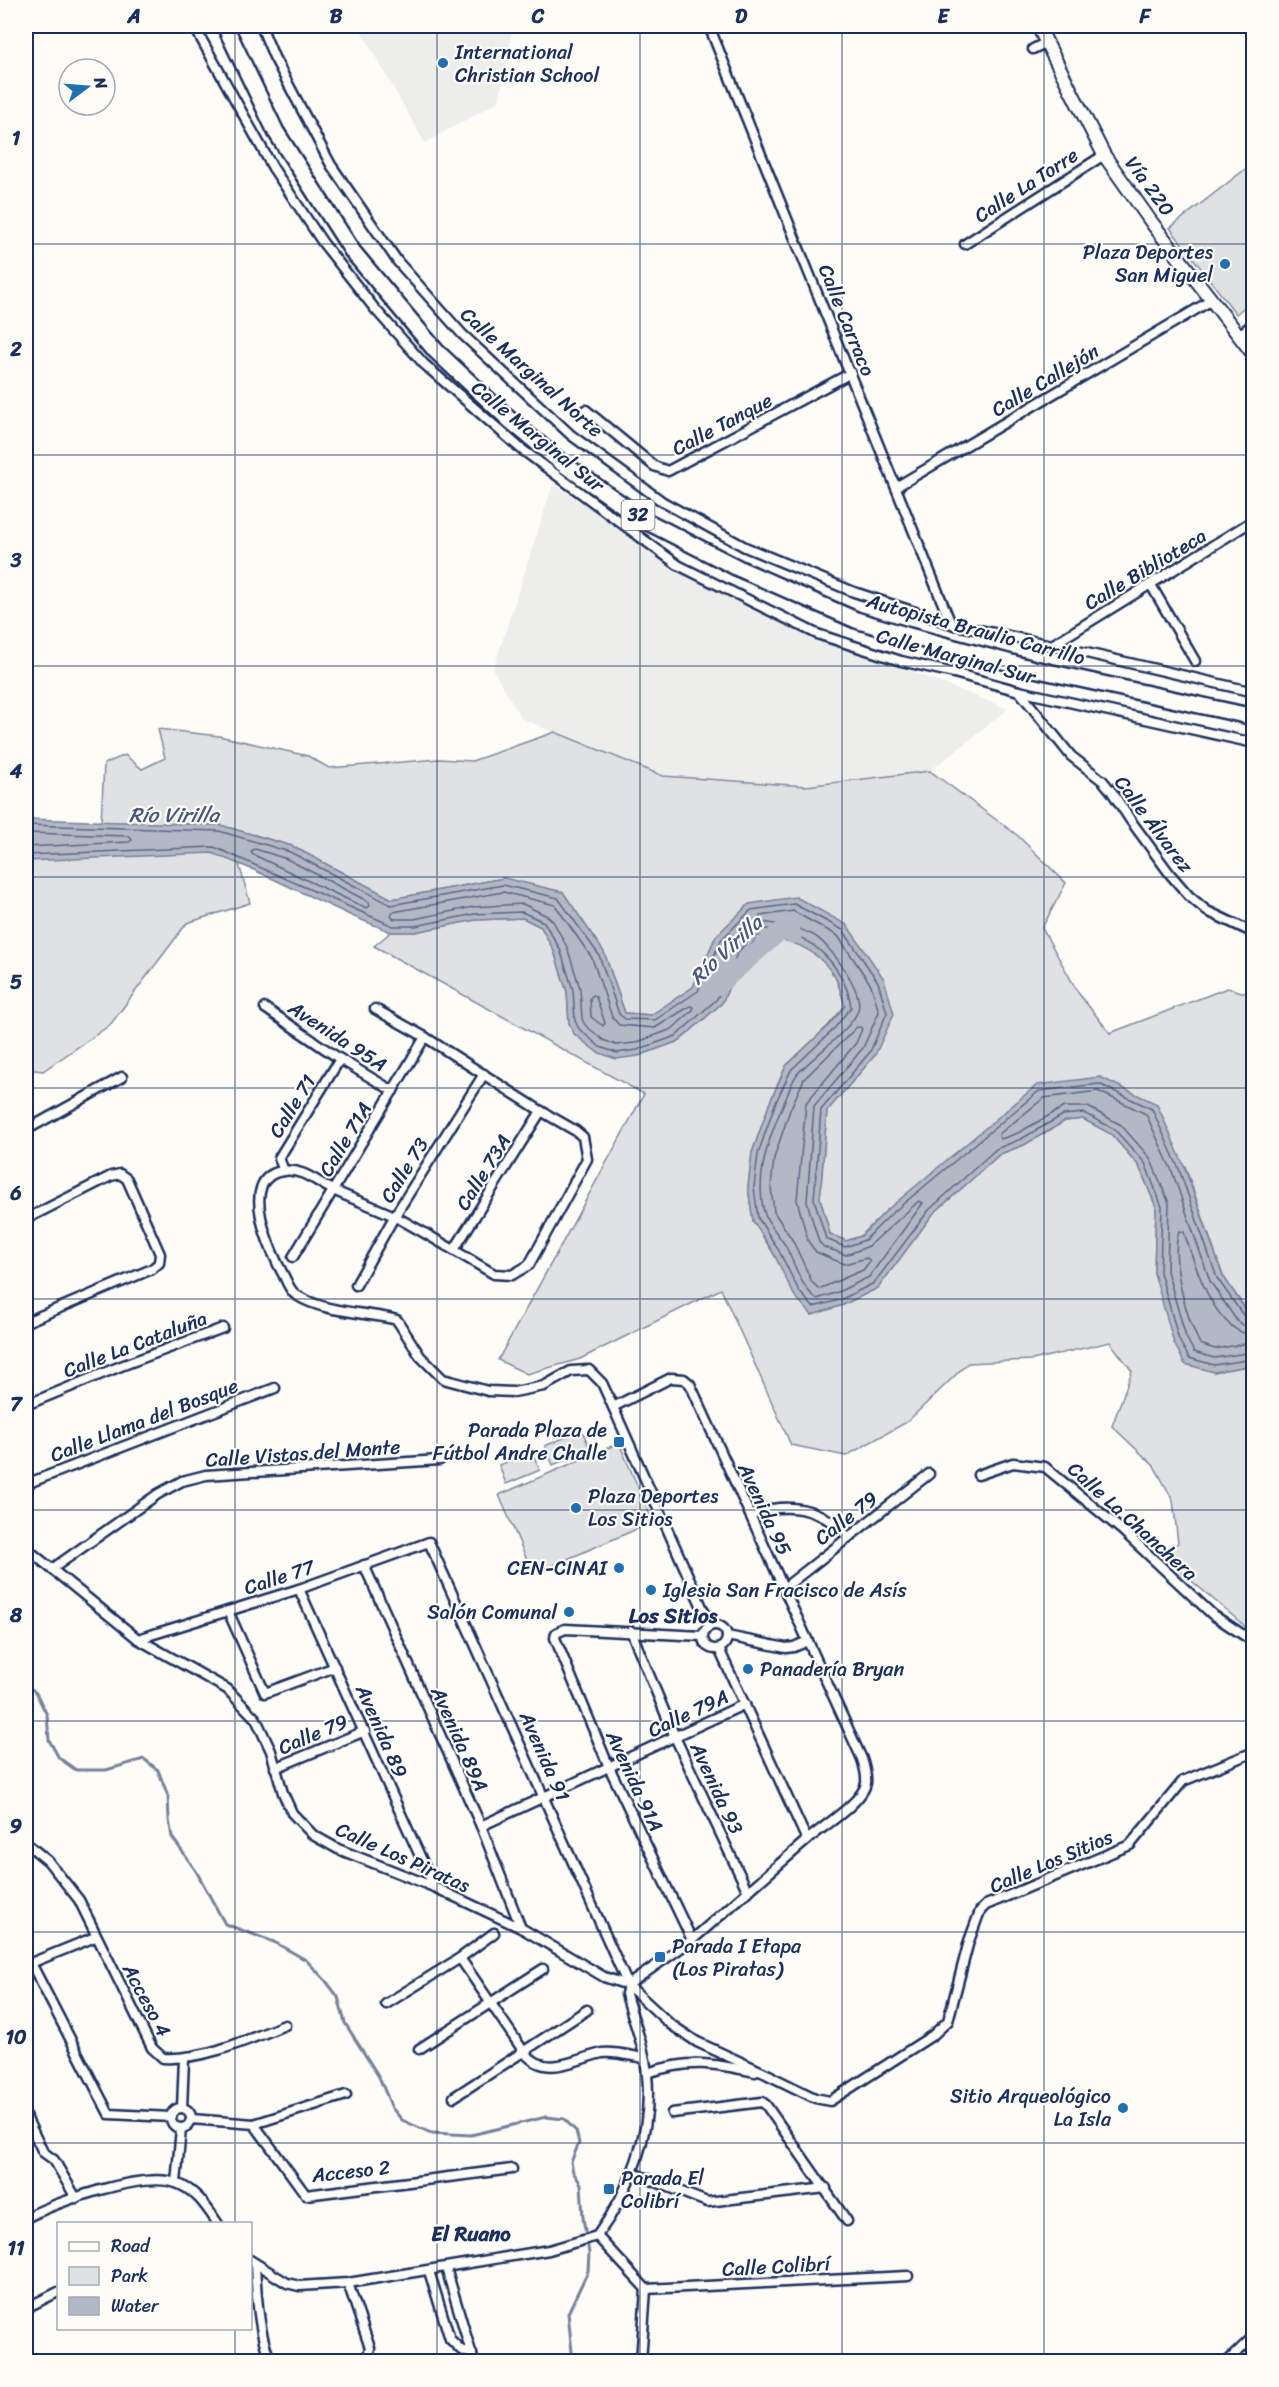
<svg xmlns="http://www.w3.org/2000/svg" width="1279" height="2387" viewBox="0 0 1279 2387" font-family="Sriracha,sans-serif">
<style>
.built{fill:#edeeec}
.green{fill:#e0e1e3;stroke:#7e88a0;stroke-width:1.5}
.water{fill:#b3b8c5;stroke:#76819c;stroke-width:1.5}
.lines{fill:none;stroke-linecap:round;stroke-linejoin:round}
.shore{stroke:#586687;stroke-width:1.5}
.stream{stroke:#76819c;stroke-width:3}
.river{stroke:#b3b8c5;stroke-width:18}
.street-casing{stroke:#1b2f5e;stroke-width:13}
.secondary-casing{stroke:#1b2f5e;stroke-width:16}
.highway-casing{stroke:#1b2f5e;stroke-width:20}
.street{stroke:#fdfcf7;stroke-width:8}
.secondary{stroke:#fdfcf7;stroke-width:12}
.highway{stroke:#fdfcf7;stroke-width:15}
.grid{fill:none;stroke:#1b2f5e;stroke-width:1.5;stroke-opacity:0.55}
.poi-dot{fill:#1f6fb2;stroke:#fdfcf7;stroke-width:2}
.labels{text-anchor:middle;stroke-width:4.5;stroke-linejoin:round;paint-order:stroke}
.shield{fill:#fdfcf7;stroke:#5f6c8c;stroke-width:1.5}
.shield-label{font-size:18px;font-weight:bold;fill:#1b2f5e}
.poi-label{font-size:20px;fill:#1b2f5e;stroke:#fdfcf7;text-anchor:start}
.street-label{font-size:20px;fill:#1b2f5e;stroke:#fdfcf7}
.water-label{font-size:21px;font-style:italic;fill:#49587d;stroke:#fdfcf7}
.neighbourhood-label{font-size:21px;font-weight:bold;fill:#1b2f5e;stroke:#fdfcf7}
.neatline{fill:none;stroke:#1b2f5e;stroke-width:2}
.grid-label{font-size:20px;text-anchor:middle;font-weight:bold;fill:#1b2f5e}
</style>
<rect width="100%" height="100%" fill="#fdfcf7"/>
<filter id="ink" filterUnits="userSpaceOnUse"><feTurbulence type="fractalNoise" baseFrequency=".0167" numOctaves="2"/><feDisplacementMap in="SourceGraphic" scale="12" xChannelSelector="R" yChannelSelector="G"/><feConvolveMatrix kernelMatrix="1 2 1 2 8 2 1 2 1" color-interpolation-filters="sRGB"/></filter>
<g filter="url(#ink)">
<g class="built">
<path d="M358 26H513L499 101 425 143Z"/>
<path d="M553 484 679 565 817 634 1008 709 930 771 806 786 662 776 522 719 493 670Z"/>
</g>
<g class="green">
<path d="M1253 163V300L1236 314 1170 228Z"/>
<path d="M158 729 219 736 308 756 329 768 439 759 472 761 555 732 663 776 806 786 930 771 1017 835 1066 883 1042 928 1079 994 1110 1033 1227 988 1253 995V1313L1248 1312 1223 1276 1185 1166 1100 1077 887 1210 861 1236 846 1241 830 1234 820 1198 827 1111 875 1055 847 925 716 936 693 987 651 1015 625 1013 604 952 504 878 392 899 292 846 220 825 101 822 104 764 125 755 142 769 165 758Z"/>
<path d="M26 847H234L250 903 187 923 110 1025 43 1071 26 1069Z"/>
<path d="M523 918 541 927 554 951 567 992 569 1023 638 1056 679 1041 722 1003 742 957 758 935C791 939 815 946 834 975 839 983 842 996 845 1006L828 1026 786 1066 770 1102 752 1153 748 1187 753 1221 812 1315 843 1305 878 1288 933 1214 1000 1154 1024 1145 1065 1121 1083 1119 1111 1134 1139 1166 1156 1207 1154 1273 1214 1372 1253 1365V1633L1161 1555 1178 1543 1173 1500 1154 1466 1112 1426 1132 1371 1110 1342 1032 1360 968 1363 907 1422 846 1456 791 1445 721 1289 580 1359 527 1374 498 1360 644 1094 374 946 391 932H415L475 920Z"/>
<path d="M582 1430 590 1449 553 1465 545 1446Z"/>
<path d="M619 1443 653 1522 533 1574 499 1495Z"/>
<path d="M532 1452 540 1470 506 1484 499 1465Z"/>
</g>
<path class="water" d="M26 819 220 825 292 846 392 899 504 878 563 892 604 952 625 1013 651 1015 693 987 716 936 749 904 796 897 847 925 884 979 894 1014 875 1055 827 1111 820 1198 830 1234 846 1241 861 1236 887 1210 1037 1085 1100 1077 1157 1104 1184 1166 1223 1276 1247 1312 1253 1313V1365L1214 1372 1185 1364 1174 1343 1154 1273 1156 1207 1139 1166 1111 1134 1083 1119 1065 1121 1024 1145 1000 1154 933 1214 878 1288 843 1305 812 1315 794 1295 773 1252 753 1221 748 1187 752 1153 770 1102 786 1066 828 1026 845 1006C842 996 839 983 834 975 815 947 790 939 758 936L742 957 722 1003 679 1041 638 1056 616 1059 597 1052 574 1034 569 1023 567 992 554 951 541 927 523 918 475 920 415 932H391L352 916 254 870 212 853 26 861Z"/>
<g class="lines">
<g class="shore">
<path d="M26 825 219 831 290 852 391 905 503 885 558 898 599 955 619 1014 625 1019 655 1020 698 991 721 940 751 910 794 904 843 930 878 982 887 1013 870 1052 821 1110 814 1199 826 1239 845 1247 865 1240 891 1214 1039 1091 1099 1084 1152 1109 1179 1169 1217 1278 1243 1315 1254 1319"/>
<path d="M26 833 129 836 132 840 129 842 26 847"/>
<path d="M255 849 287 859 369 902 370 906 367 908 357 904 252 854 251 851Z"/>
<path d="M26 855 214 847 393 926H415L475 914 522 912 544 922 560 949 573 990 575 1021 579 1029 600 1047 617 1053 637 1050 676 1036 717 999 737 954 756 930C801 922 846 964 851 1007L833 1030 791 1070 775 1104 758 1154 754 1187 758 1218 778 1249 799 1291 813 1307 840 1300 874 1283 929 1210 996 1149 1021 1139 1063 1115 1084 1113 1114 1129 1145 1163 1162 1207 1160 1272 1179 1340 1189 1358 1214 1365 1254 1359"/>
<path d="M503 892 555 905 592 958 612 1017 619 1025 655 1028 690 1006 693 1007V1010L672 1029 635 1043 616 1045 603 1040 585 1025 582 1019 580 988 567 947 553 921 547 916 523 904 473 907 414 919H394L391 916 393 912Z"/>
<path d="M793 911 838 936 871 985 879 1012 863 1048 814 1106 807 1202 819 1242 824 1247 846 1255 869 1246 919 1201 923 1203 869 1277 838 1292 817 1299C800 1287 795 1263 785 1245 779 1235 769 1225 765 1215 753 1176 771 1131 787 1096 790 1088 793 1078 799 1072 813 1057 853 1028 858 1010 864 991 829 943 813 935 797 926 777 924 760 922L758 920 760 916Z"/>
<path d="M593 995 596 997 605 1023 603 1026 591 1017 590 998Z"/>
<path d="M857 1027H860L862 1029 856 1043 806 1103 797 1200 808 1241 816 1252 844 1264 867 1258 870 1261 863 1270 819 1289 812 1282 793 1241 774 1212 771 1187 774 1158 790 1110 804 1079Z"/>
<path d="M1254 1326 1243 1325 1237 1321 1210 1281 1172 1171 1146 1114 1098 1091 1044 1098 999 1134V1137L1001 1139 1018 1133 1064 1107H1088L1121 1125 1150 1158 1169 1203 1167 1271 1186 1337 1194 1352 1214 1358 1254 1352"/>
<path d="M1254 1335C1214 1334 1194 1262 1184 1232L1179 1231C1170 1260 1186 1317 1200 1344L1215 1349 1254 1342"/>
</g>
<path class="stream" d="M26 1684 36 1693 47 1715 49 1740 59 1758 76 1770H106L144 1759 158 1770 168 1796 169 1820 172 1837 196 1871 225 1924 274 1942 306 1960 326 1981 338 1997 345 2023 379 2077 392 2108 402 2120 431 2133 471 2135 546 2117 564 2119 576 2131 579 2143 571 2162 573 2172 581 2184 583 2218 589 2253 588 2271 568 2313 573 2362"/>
<path class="river" d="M718 986 783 929 793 935"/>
<defs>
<g id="street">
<path d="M196 26 199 35 273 168 323 243 375 309 424 364 520 448 678 565 817 634 901 661 954 673 1019 691 1254 743"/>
<path d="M261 26 274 57 331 165 398 262 462 334 571 435 663 502 745 547 854 592 955 625 1052 645 1254 692"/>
<path d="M709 26 949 619 954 625"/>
<path d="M1033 49 1047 42"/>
<path d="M965 244 1104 155"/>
<path d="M1238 336 1254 323"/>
<path d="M586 410 654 466 668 471 851 373"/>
<path d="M896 487 1212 300"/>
<path d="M1151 585 1195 661"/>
<path d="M1052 645 1254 520"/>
<path d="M954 673 962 651"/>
<path d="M1019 691 1071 756 1103 781 1112 792 1131 821 1170 874 1189 896 1207 911 1254 933"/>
<path d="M265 1008 340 1059 393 1091"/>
<path d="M375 1009 425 1037 541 1111 576 1131 583 1137 587 1159 529 1265 512 1275 494 1274C462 1255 429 1235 396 1217 376 1207 354 1200 333 1190 317 1182 302 1168 283 1171 236 1177 271 1253 284 1276 287 1282 290 1291 296 1295 327 1314 363 1311 397 1320L420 1356 443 1379 488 1391 514 1392 544 1386 571 1371 589 1370 602 1383 613 1407 710 1625"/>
<path d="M26 1130 122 1077"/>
<path d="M284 1171 279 1158 340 1059"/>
<path d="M26 1219 111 1176 120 1174 127 1179 160 1254 159 1263 152 1269 26 1322"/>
<path d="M454 1250 541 1111"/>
<path d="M293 1257 425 1037"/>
<path d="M356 1285 394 1217 484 1074"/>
<path d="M26 1405 121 1366 223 1328"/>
<path d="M613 1407 671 1378 684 1379 690 1384 862 1759C864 1766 867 1775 866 1783 863 1802 822 1827 807 1840"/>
<path d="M978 1475 1013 1463 1045 1467 1123 1531 1213 1615 1254 1642"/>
<path d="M26 1484 275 1388"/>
<path d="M750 1515C787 1501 822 1507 848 1537"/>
<path d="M26 1548 138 1639 227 1689 256 1719 271 1751 283 1793 292 1813 313 1835 338 1849 434 1887 521 1928 604 1977 628 1985"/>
<path d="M364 1565 481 1826 521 1928"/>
<path d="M52 1569 158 1494 182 1481 206 1475 440 1460"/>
<path d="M784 1588 929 1474"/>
<path d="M299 1589 434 1887"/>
<path d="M228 1611 265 1693 335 1667"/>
<circle cx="715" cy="1637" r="12"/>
<path d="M631 1631 675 1737 748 1892"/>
<path d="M727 1636 786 1648 794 1647 808 1641"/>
<path d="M138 1639 299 1589 429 1542 628 1985 670 2024 697 2042 771 2076"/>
<path d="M275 1768 365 1731"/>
<path d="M481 1826 745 1704"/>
<path d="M26 1843 48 1861 79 1900 152 2048 163 2058C204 2060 247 2040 285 2025"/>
<path d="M692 1940 609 1767 555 1638 556 1633 565 1629 702 1636"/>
<path d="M460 1958 524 2052C546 2079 575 2059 602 2053 616 2051 630 2056 644 2058"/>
<path d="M31 1963 109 2114 171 2117"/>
<path d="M26 1965 95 1937"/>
<path d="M386 2004 460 1958 494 1933"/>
<path d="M419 2049 543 1969"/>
<path d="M647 2073C691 2059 712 2063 755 2072"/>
<path d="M768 2075 815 2098 830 2101 933 2035 948 2021 969 1941 980 1911 986 1905 1130 1845 1183 1781 1254 1752"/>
<path d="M454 2097 587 2010"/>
<path d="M182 2108 184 2059"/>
<circle cx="181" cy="2118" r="10"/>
<path d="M672 2113 762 2102 766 2105 847 2221"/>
<path d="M26 2117 43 2152 54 2160 76 2198"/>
<path d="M191 2119 254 2124 306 2195 512 2169"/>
<path d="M254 2124 346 2095"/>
<path d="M633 2173 707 2202 826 2188"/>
<path d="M176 2183 181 2128"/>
<path d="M26 2218C55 2202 144 2171 176 2183 196 2190 206 2206 218 2224"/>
<path d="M597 2236 646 2289 641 2362"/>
<path d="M250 2260 287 2283 299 2286 348 2283 549 2250 597 2236C630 2191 653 2132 647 2075 645 2048 633 2020 626 1994L628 1985 692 1940 807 1840 719 1649"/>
<path d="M255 2264C256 2289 259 2341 272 2362"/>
<path d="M446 2268 474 2362"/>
<path d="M429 2271 450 2339 461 2350 472 2354"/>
<path d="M348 2283 370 2348 368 2355 362 2362"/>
<path d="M646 2289 908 2276"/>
<path d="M26 2308 58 2292"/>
<path d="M1227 2362 1254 2336"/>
</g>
<path id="secondary" d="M1038 26 1104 155 1152 223 1254 355"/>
<path id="highway" d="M225 26 276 132 353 252 436 351 512 422 562 463 646 521 740 569 856 620 909 636 1034 669 1254 717"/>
</defs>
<use href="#street" class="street-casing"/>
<use href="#secondary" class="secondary-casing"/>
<use href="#highway" class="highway-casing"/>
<use href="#street" class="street"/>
<use href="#secondary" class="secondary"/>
<use href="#highway" class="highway"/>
</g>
</g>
<path class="grid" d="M235 26V2224M437 26V2362M640 26V2362M842 26V2362M1044 26V2362M26 244H1254M26 455H1254M26 666H1254M26 877H1254M26 1088H1254M26 1299H1254M26 1510H1254M26 1721H1254M26 1932H1254M26 2143H1254M235 2328V2362"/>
<g class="poi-dot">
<circle cx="443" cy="63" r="6"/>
<circle cx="1225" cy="264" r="6"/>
<rect x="613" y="1436" width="12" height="12" rx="3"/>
<circle cx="576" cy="1508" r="6"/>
<circle cx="619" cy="1568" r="6"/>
<circle cx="651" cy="1590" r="6"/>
<circle cx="569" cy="1612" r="6"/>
<circle cx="748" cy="1669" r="6"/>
<rect x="654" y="1951" width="12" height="12" rx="3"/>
<circle cx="1123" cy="2108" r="6"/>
<rect x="603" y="2183" width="12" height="12" rx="3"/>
</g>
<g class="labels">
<rect class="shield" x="621.5" y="500" width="33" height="30" rx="4.5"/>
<g class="shield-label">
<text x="638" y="521">32</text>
</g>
<g class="poi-label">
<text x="455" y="59">International<tspan x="455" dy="23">Christian School</tspan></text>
<text x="1213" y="259" text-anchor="end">Plaza Deportes<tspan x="1213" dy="23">San Miguel</tspan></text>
<text x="607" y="1437" text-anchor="end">Parada Plaza de<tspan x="607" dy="23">Fútbol Andre Challe</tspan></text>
<text x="588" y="1503">Plaza Deportes<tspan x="588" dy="23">Los Sitios</tspan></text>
<text x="607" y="1575" text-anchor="end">CEN-CINAI</text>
<text x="663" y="1597">Iglesia San Fracisco de Asís</text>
<text x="557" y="1619" text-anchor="end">Salón Comunal</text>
<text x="760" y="1676">Panadería Bryan</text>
<text x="672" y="1953">Parada I Etapa<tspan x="672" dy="23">(Los Piratas)</tspan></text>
<text x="1111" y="2103" text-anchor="end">Sitio Arqueológico<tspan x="1111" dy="23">La Isla</tspan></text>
<text x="621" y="2185">Parada El<tspan x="621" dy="23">Colibrí</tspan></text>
</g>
<g class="street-label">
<text transform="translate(1026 185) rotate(-33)" y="7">Calle La Torre</text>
<text transform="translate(1150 186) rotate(54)" y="7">Vía 220</text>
<text transform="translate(847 320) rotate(68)" y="7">Calle Carraco</text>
<text transform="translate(532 372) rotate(42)" y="7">Calle Marginal Norte</text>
<text transform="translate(1045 380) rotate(-31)" y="7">Calle Callejón</text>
<text transform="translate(722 424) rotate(-28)" y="7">Calle Tanque</text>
<text transform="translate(538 436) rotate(39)" y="7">Calle Marginal Sur</text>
<text transform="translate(1145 569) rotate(-31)" y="7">Calle Biblioteca</text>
<text transform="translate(976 629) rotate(15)" y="7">Autopista Braulio Carrillo</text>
<text transform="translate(956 656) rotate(15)" y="7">Calle Marginal Sur</text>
<text transform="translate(1154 824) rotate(53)" y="7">Calle Álvarez</text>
<text transform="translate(338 1036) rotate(33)" y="7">Avenida 95A</text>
<text transform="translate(292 1106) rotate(-58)" y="7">Calle 71</text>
<text transform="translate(345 1139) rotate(-59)" y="7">Calle 71A</text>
<text transform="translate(404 1170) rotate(-58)" y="7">Calle 73</text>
<text transform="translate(483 1172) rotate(-58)" y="7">Calle 73A</text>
<text transform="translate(135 1344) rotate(-21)" y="7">Calle La Cataluña</text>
<text transform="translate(144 1420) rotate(-21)" y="7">Calle Llama del Bosque</text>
<text transform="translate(303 1453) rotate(-4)" y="7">Calle Vistas del Monte</text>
<text transform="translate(765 1509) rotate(65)" y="7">Avenida 95</text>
<text transform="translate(846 1518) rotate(-38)" y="7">Calle 79</text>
<text transform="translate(1133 1521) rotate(42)" y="7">Calle La Chanchera</text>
<text transform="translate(279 1577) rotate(-18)" y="7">Calle 77</text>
<text transform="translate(688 1713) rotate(-25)" y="7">Calle 79A</text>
<text transform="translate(382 1731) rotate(66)" y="7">Avenida 89</text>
<text transform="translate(313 1734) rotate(-23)" y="7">Calle 79</text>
<text transform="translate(460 1739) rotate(66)" y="7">Avenida 89A</text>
<text transform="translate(545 1756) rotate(66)" y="7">Avenida 91</text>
<text transform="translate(635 1781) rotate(65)" y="7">Avenida 91A</text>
<text transform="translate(717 1788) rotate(65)" y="7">Avenida 93</text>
<text transform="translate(403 1857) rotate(24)" y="7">Calle Los Piratas</text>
<text transform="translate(1051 1861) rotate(-23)" y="7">Calle Los Sitios</text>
<text transform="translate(147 2000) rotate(62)" y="7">Acceso 4</text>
<text transform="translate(351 2171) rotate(-6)" y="7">Acceso 2</text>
<text transform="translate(776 2266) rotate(-3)" y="7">Calle Colibrí</text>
</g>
<g class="water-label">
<text x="174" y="822">Río Virilla</text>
<text transform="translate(726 950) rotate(-43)" y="7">Río Virilla</text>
</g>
<g class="neighbourhood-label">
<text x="673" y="1623">Los Sitios</text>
<text x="471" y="2241">El Ruano</text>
</g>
</g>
<rect width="1279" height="2387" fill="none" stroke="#fdfcf7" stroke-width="66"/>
<rect x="57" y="2222" width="195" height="108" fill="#fdfcf7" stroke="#a3aaba" stroke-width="1.5"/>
<rect x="69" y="2242" width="30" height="9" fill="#fdfcf7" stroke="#a3aaba" stroke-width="1.5"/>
<text x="111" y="2252" font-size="18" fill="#1b2f5e">Road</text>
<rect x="69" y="2267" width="30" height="18" fill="#e0e1e3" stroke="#a3aaba" stroke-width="1.5"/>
<text x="111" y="2282" font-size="18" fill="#1b2f5e">Park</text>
<rect x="69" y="2297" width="30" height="18" fill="#b3b8c5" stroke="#a3aaba" stroke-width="1.5"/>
<text x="111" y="2312" font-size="18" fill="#1b2f5e">Water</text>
<g transform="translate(87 87) rotate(74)"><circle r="28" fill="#fdfcf7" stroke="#a3aaba" stroke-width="1.5"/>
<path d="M0-4.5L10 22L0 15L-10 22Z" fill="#1f6fb2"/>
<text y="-9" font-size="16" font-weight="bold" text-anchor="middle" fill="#1b2f5e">N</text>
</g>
<rect x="33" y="33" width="1213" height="2321" class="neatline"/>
<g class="grid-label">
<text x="134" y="23">A</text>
<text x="336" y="23">B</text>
<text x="538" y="23">C</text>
<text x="741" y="23">D</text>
<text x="943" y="23">E</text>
<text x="1145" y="23">F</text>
<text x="16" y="145">1</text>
<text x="16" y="356">2</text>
<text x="16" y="567">3</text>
<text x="16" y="778">4</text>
<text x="16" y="989">5</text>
<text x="16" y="1200">6</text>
<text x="16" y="1411">7</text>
<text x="16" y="1622">8</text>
<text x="16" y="1833">9</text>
<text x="16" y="2044">10</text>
<text x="16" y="2255">11</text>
</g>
</svg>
